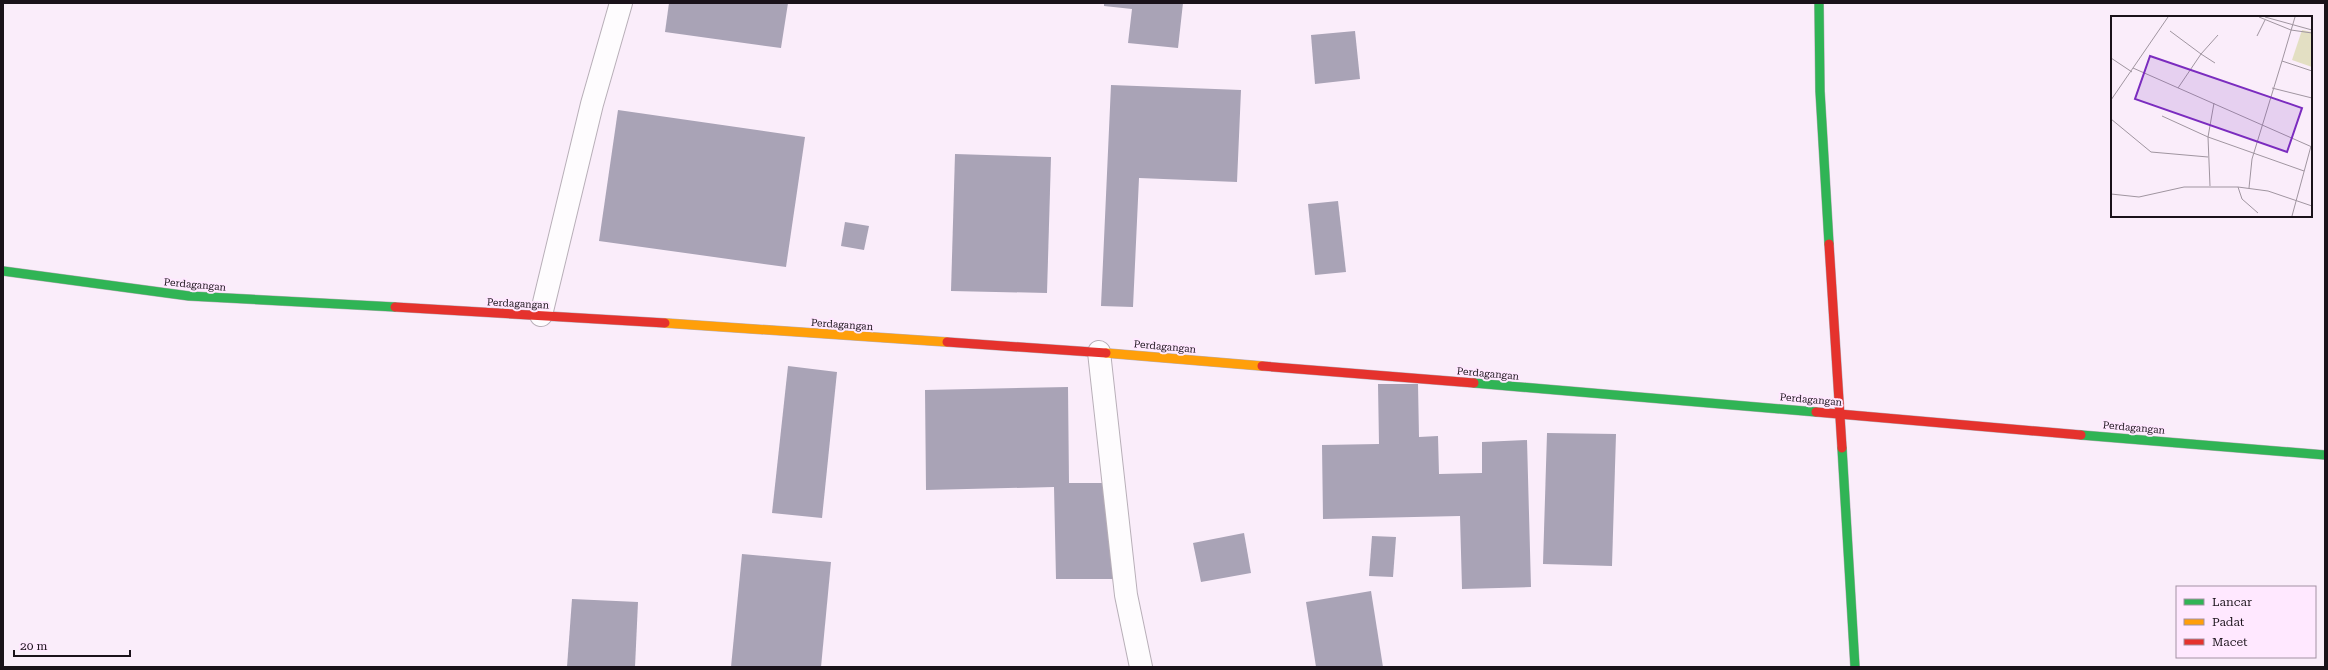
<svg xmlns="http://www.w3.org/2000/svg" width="2328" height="670" viewBox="0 0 2328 670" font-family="'Roboto Serif',serif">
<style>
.building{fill:#a9a3b6}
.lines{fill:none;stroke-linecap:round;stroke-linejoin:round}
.street-casing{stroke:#b8afb8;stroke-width:24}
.fast-casing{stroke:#b8afb8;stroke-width:10}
.slow-casing{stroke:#b8afb8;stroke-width:10}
.jam-casing{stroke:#b8afb8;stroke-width:10}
.street{stroke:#fefcfe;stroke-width:22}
.fast{stroke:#30b455;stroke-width:9}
.slow{stroke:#ff9f0a;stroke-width:9}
.jam{stroke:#e5322d;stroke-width:9}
.labels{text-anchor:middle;stroke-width:4;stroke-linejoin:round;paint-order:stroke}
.street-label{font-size:10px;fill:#1a121a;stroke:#ffe8ff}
.inset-road{fill:none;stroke:#a095a0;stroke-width:1}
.view{fill:#7b2cbf;fill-opacity:0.15;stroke:#7b2cbf;stroke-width:2}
.inset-edge{fill:none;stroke:#1a121a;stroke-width:2}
</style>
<rect width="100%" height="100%" fill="#faedfa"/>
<g class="building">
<path d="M669 3H788L781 48 665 32Z"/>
<path d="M1104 3H1183L1178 48 1128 43 1132 9 1104 6Z"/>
<path d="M1355 31 1360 79 1315 84 1311 35Z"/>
<path d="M1111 85 1241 90 1237 182 1139 178 1133 307 1101 306Z"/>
<path d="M618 110 805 137 786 267 599 241Z"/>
<path d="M955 154 1051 157 1047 293 951 291Z"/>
<path d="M1338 201 1346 272 1315 275 1308 204Z"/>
<path d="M845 222 869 226 864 250 841 246Z"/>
<path d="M788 366 837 372 822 518 772 513Z"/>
<path d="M1378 384H1418L1419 437 1438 436 1439 474 1482 473V442L1527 440 1531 587 1462 589 1460 516 1323 519 1322 445 1379 444Z"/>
<path d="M1068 387 1069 483H1112L1114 579H1056L1054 487 926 490 925 390Z"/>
<path d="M1547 433 1616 434 1612 566 1543 564Z"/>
<path d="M1244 533 1251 573 1201 582 1193 543Z"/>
<path d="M1372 536 1396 537 1393 577 1369 576Z"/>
<path d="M742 554 831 562 821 667H731Z"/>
<path d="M1371 591 1383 667H1316L1306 602Z"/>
<path d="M572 599 638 602 635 667H567Z"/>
</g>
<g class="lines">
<defs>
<g id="street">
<path d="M541 315 592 104 621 3"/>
<path d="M1099 352 1126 595 1141 667"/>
</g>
<g id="fast">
<path d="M1819 3 1820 91 1829 244"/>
<path d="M3 271 189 296 395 307"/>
<path d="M1474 383 1816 412"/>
<path d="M2081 435 2325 455"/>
<path d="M1842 448 1855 667"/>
</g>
<g id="slow">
<path d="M665 323 947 342"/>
<path d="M1106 353 1262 366"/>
</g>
<g id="jam">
<path d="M1829 244 1842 448"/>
<path d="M395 307 665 323"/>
<path d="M947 342 1106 353"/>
<path d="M1262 366 1474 383"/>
<path d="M1816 412 2081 435"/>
</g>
</defs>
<use href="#street" class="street-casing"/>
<use href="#fast" class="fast-casing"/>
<use href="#slow" class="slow-casing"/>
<use href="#jam" class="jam-casing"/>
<use href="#street" class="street"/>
<use href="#fast" class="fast"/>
<use href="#slow" class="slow"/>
<use href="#jam" class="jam"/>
</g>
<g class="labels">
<g class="street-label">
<text transform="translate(195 284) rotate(5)" y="4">Perdagangan</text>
<text transform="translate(518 303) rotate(3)" y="4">Perdagangan</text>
<text transform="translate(842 324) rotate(4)" y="4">Perdagangan</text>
<text transform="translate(1165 346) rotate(5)" y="4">Perdagangan</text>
<text transform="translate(1488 373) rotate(5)" y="4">Perdagangan</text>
<text transform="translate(1811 399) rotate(5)" y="4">Perdagangan</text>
<text transform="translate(2134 427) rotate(5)" y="4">Perdagangan</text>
</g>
</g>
<g transform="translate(2111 16)">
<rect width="201" height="201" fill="#faedfa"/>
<path d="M191 14 201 16V51L181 44Z" fill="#e3dfc3"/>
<path class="inset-road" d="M148 1 180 14 201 17M154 1 201 14M184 1 171 45 201 55M59 15 90 38 67 72M146 20 154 4M0 42 21 56M104 47 90 38 107 19M22 52 201 131M161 72 201 82M0 84 57 1M51 100 97 121 193 155M0 103 40 136 97 141M99 170 97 121 103 87M127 171 131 183 147 197M138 172 141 143 171 45M0 178 28 181 73 171H127L157 175 201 190M181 200 200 130"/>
<path class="view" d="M39 40 191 92 176 136 24 83Z"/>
<rect width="201" height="201" class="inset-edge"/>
</g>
<rect width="2328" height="670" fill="none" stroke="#1a121a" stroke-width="8"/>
<rect x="2176" y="586" width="140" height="72" fill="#ffe8ff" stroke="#a392a3"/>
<rect x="2184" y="599" width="20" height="6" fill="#30b455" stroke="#a392a3"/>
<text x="2212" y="606" font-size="12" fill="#1a121a">Lancar</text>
<rect x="2184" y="619" width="20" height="6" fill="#ff9f0a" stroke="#a392a3"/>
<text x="2212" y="626" font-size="12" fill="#1a121a">Padat</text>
<rect x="2184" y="639" width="20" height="6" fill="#e5322d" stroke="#a392a3"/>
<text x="2212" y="646" font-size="12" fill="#1a121a">Macet</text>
<path d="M14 650v6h116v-6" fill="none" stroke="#1a121a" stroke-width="2"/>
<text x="20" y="650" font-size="12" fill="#1a121a" stroke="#ffe8ff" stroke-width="3" paint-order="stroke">20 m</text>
</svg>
